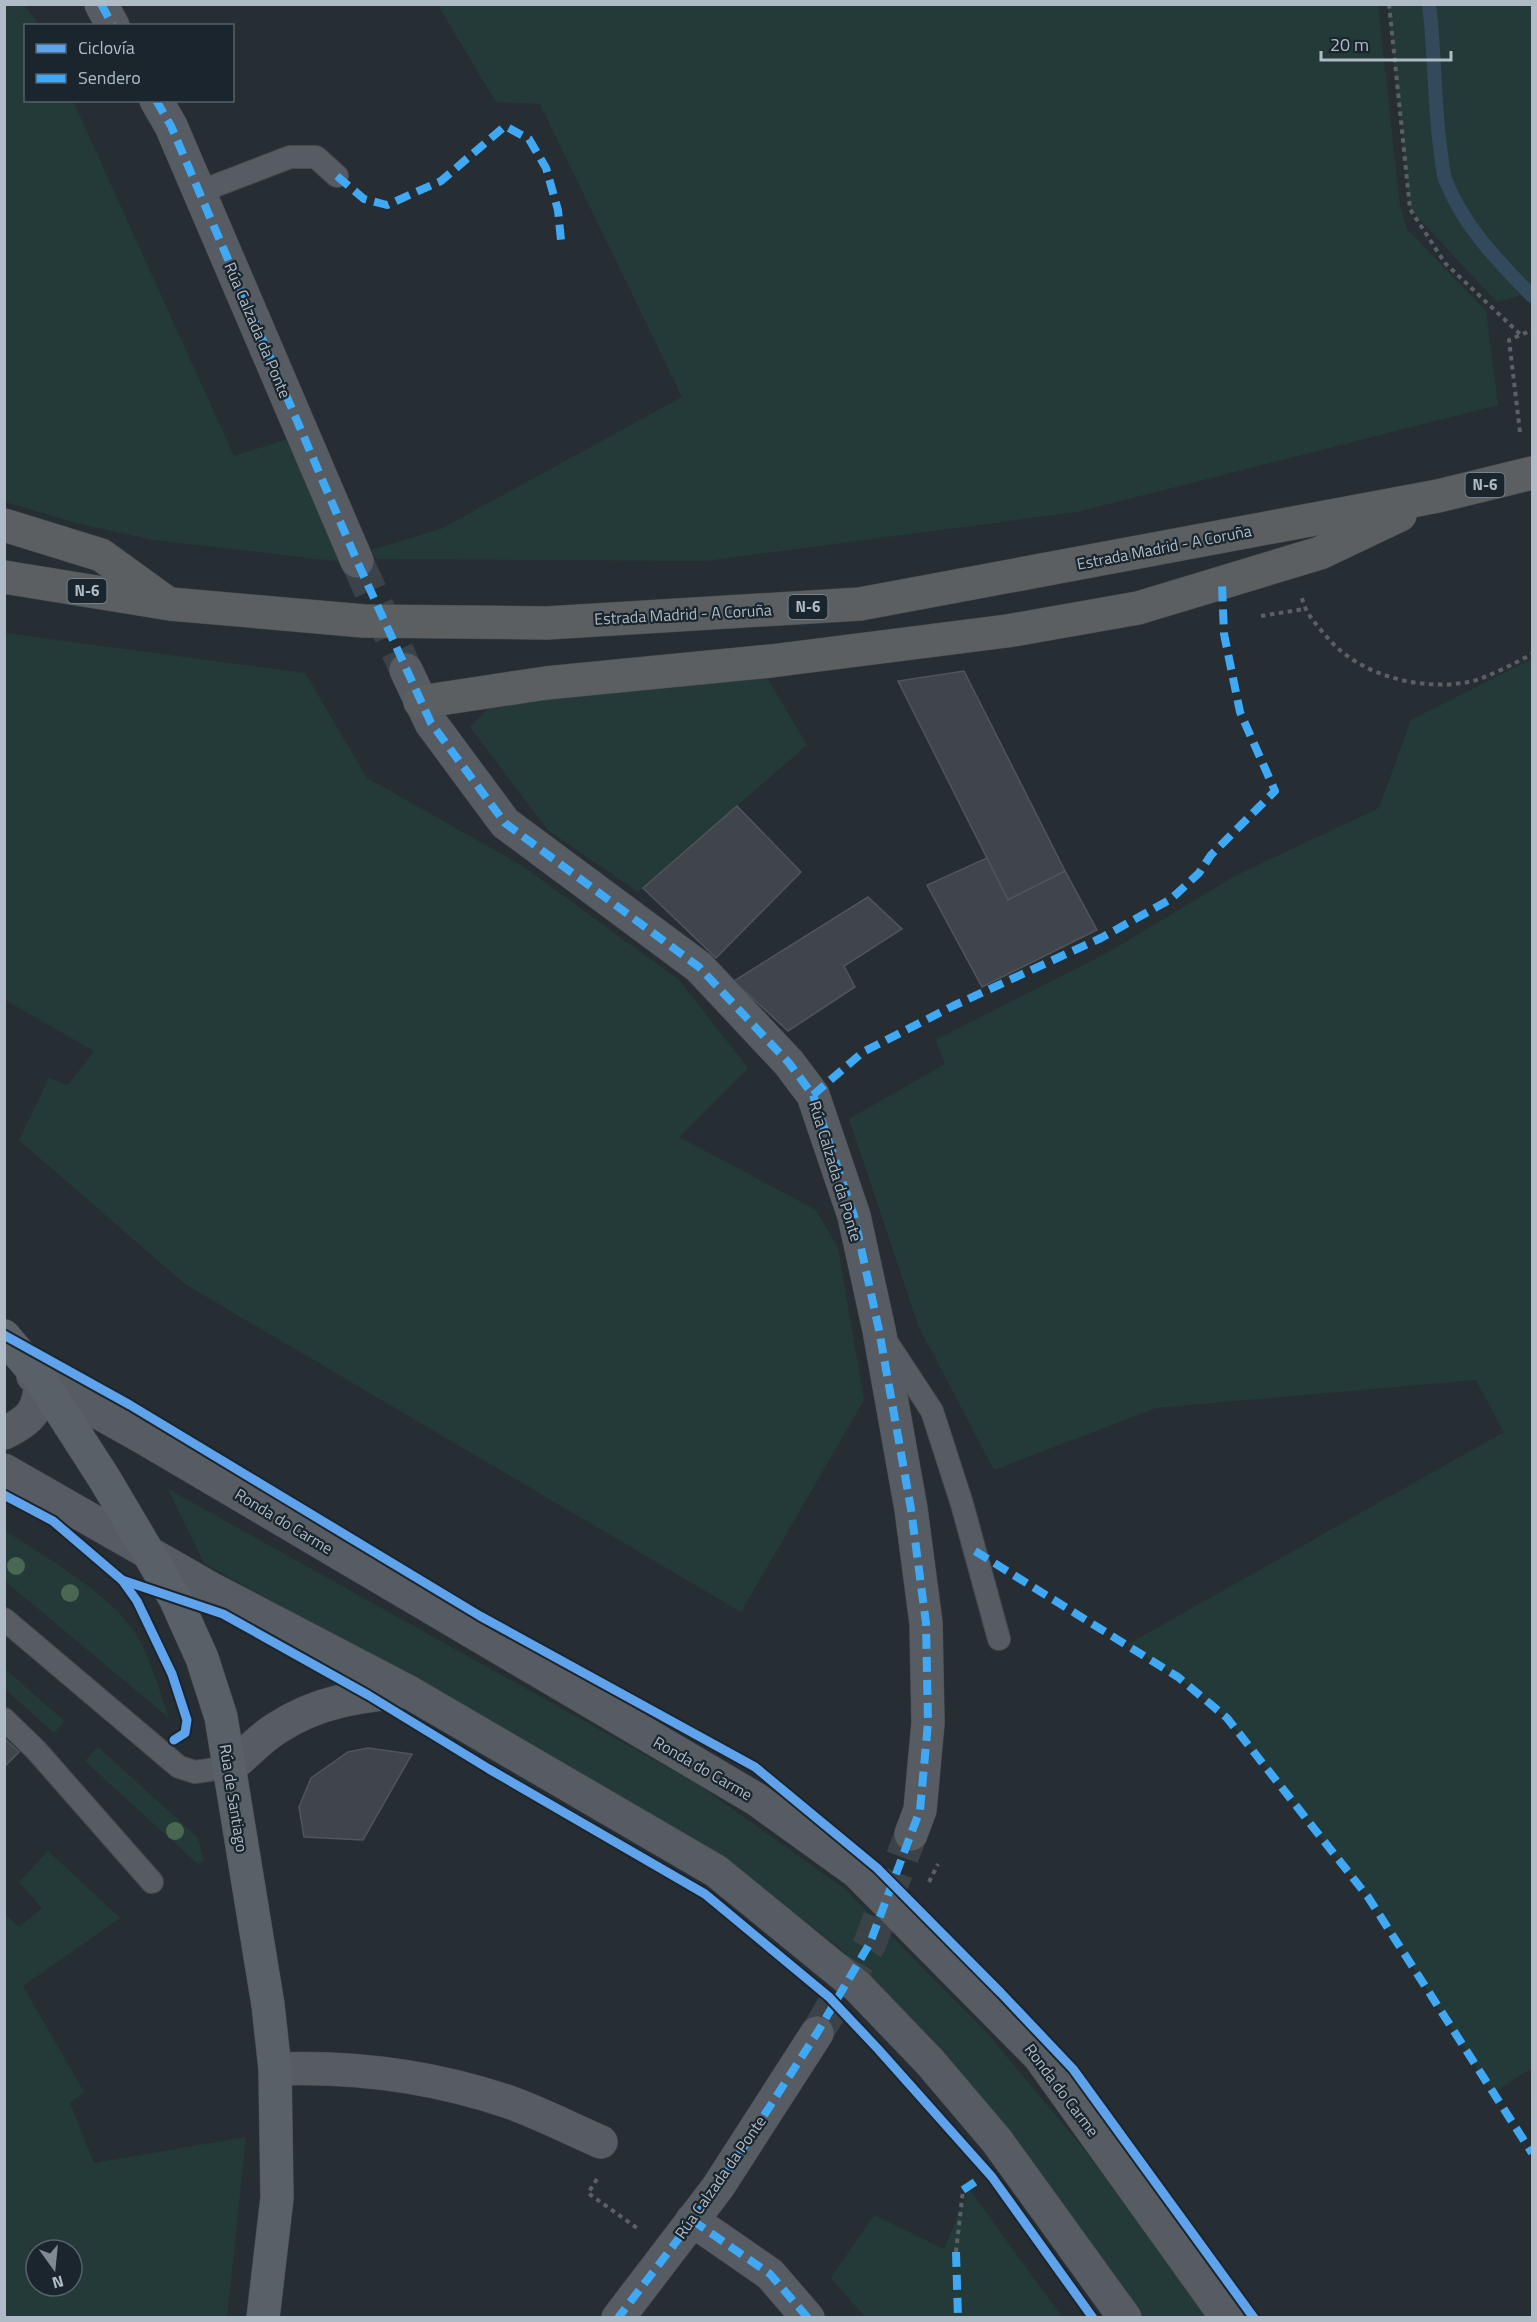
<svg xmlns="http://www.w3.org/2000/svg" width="1537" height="2322" viewBox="0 0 1537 2322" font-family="'Titillium Web',sans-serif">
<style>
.green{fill:#243a39;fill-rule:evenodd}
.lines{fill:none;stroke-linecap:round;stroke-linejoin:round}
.stream{stroke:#334a5c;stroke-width:14}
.building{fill:#3f454a;stroke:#4e565c;stroke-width:1.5}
.street-tunnel{stroke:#3b4349;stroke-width:33;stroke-dasharray:33 16;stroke-linecap:butt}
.lane-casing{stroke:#444a4e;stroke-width:24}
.street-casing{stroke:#444a4e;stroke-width:34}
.secondary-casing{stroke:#444a4e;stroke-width:34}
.highway-casing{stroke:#434a4f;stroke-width:34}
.path{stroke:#5a6065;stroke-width:4;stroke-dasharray:4.5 4.5;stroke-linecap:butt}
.lane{stroke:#565c62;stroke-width:22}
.street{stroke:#565c62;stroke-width:33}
.secondary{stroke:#5a6067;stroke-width:33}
.highway{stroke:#5b5f61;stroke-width:33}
.quiet{stroke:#3fa9f5;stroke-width:8;stroke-dasharray:15 8;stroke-linecap:butt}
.cycleway-casing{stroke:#1a252e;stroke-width:13}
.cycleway{stroke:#60a3ed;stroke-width:9}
.tree{fill:#4a6751}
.labels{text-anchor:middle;stroke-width:4.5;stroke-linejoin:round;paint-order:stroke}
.shield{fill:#1a252e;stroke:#828e98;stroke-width:1.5}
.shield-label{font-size:15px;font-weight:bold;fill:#afbbc6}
.street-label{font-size:16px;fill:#afbbc6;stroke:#1a252e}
</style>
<rect width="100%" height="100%" fill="#272e33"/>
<g class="green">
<path d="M4 5H24L39 25 26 26V100L73 101 234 456 291 438 344 562 154 540 76 523 5 502Z"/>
<path d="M438 5H1378L1400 206 1407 229 1486 311 1498 405 1077 512 706 561 376 559 371 550 441 529 682 397 540 104 496 102Z"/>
<path d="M1388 5H1532V292L1497 302 1410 209Z"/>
<path d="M5 633 305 673 367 778 521 865 679 980 748 1068 679 1137 816 1210 838 1248 864 1400 741 1612 185 1284 19 1140 49 1078 68 1085 94 1051 5 1000Z"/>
<path d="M1532 659V2068L1493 2093 1368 1897 1227 1718 1178 1677 1127 1645 1504 1432 1476 1380 1156 1408 994 1470 918 1325 849 1119 945 1064 936 1040 1107 953 1235 876 1379 808 1411 720Z"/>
<path d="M766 676 807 745 638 892 548 830 470 727 495 702Z"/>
<path d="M168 1489 697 1784 845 1889 988 2034 1082 2147 1208 2317H1143L1109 2270 931 2045 840 1948 727 1863 490 1722 204 1563Z"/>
<path d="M4 1530C46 1558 112 1594 137 1636 152 1661 159 1691 169 1718L5 1581Z"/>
<path d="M5 1669 64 1721 54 1733 5 1689Z"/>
<path d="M98 1747 198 1838 204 1861 198 1864 85 1761Z"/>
<path d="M48 1851 120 1918 23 1986 84 2092 70 2103 94 2163 246 2137 227 2317H5V1914L19 1927 42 1908 19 1882ZM36 2250H72V2286H36Z"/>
<path d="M969 2189 1062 2317H865L831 2278 874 2215 944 2249Z"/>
</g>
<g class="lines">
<path class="stream" d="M1429 4C1435 52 1434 100 1440 147 1442 157 1442 169 1445 179 1463 226 1498 261 1532 296"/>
</g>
<g class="building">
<path d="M964 671 1065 871 1008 900 898 681Z"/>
<path d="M737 806 801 872 716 958 643 888Z"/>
<path d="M987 858 1008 900 1065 871 1097 930 982 987 927 885Z"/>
<path d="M868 897 902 929 844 966 855 987 788 1031 734 981Z"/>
<path d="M4 1738 19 1752 4 1767Z"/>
<path d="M368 1748 412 1754 363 1840 304 1837 299 1807 311 1778 348 1752Z"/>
</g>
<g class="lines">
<g class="street-tunnel">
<path d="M357 561 406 670"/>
<path d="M817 2033 870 1943 911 1834"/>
</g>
<defs>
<g id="lane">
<path d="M199 192 290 157H316L337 176"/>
<path d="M886 1341 932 1411 962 1504 999 1639"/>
<path d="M4 1619 179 1767 195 1772 230 1767"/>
<path d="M4 1719 36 1750 152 1882"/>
</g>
<g id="street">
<path d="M101 4 113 26"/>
<path d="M156 100 171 126 357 561"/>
<path d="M406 670 431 723 505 823 699 967 789 1063 813 1095 854 1216 879 1330 911 1509 926 1623 928 1723 920 1810 911 1834"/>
<path d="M33 1376 144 1438 756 1799 857 1872 1039 2056 1227 2318"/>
<path d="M4 1433C32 1420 39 1410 41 1380"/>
<path d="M4 1470 210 1588 407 1691 716 1871 857 1986 930 2062 997 2141 1125 2318"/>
<path d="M230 1767C246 1755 260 1738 277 1728 318 1701 360 1696 407 1691"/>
<path d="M275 2069C356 2066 432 2076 509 2102 540 2113 571 2129 601 2142"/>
<path d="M692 2220 770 2274 808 2318"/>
<path d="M618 2318 718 2187 817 2033"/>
</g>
<path id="secondary" d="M4 1336 41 1380 104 1478 175 1598 202 1658 221 1717 268 2005 275 2069 277 2198 263 2318"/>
<g id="highway">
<path d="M4 525 101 555 166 602"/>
<path d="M4 577 170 604 364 621 547 623 860 604 1438 496 1532 473"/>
<path d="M420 702 546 683 771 661 1007 631 1138 608 1320 553 1400 515"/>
</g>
</defs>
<use href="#lane" class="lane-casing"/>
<use href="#street" class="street-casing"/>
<use href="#secondary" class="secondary-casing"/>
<use href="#highway" class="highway-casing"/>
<g class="path">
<path d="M1389 4 1410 209 1445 263 1522 336"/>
<path d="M1520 432 1509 340 1532 330"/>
<path d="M1302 598C1305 613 1316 624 1326 636 1359 676 1420 691 1469 682 1485 679 1517 662 1532 654"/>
<path d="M1261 616 1304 609"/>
<path d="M929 1882 938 1864"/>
<path d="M597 2179 588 2193 637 2228"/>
<path d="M956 2252 963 2190"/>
</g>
<use href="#lane" class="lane"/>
<use href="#street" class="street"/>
<use href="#secondary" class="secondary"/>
<use href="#highway" class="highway"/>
<g class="quiet">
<path d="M101 4 113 26"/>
<path d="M156 100 171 126 357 561 431 723 505 823 699 967 789 1063 813 1095 854 1216 879 1330 911 1509 926 1623 928 1723 920 1810 870 1943 817 2033 718 2187 618 2318"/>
<path d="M337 176 364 199 387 205 441 181 505 126 529 139 546 168 558 210 561 240"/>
<path d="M813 1095 863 1052 953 1006 1101 938 1171 899 1199 873 1211 855 1275 791 1240 712 1224 634 1222 584"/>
<path d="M975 1551 1178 1677 1227 1718 1368 1897 1532 2153"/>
<path d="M963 2190 975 2182"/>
<path d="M692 2220 770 2274 808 2318"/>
<path d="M956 2252 958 2318"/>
</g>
<defs>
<g id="cycleway">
<path d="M4 1335 130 1405 480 1616 755 1767 877 1868 1001 1993 1073 2069 1254 2318"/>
<path d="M4 1495 53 1521 122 1580 223 1614 368 1695 489 1769 705 1894 829 1997 878 2049 992 2177 1093 2318"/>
<path d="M122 1580 137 1601 172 1674 187 1720 185 1733 174 1740"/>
</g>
</defs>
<use href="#cycleway" class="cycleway-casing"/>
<use href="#cycleway" class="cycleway"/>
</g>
<g class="tree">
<circle cx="16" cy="1566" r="9"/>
<circle cx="70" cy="1593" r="9"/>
<circle cx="175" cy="1831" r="9"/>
</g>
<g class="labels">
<g class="shield">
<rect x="1465.5" y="473" width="39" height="24" rx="4.5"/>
<rect x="67.5" y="579" width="39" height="24" rx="4.5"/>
<rect x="788.5" y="595" width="39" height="24" rx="4.5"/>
</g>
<g class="shield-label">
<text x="1485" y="490">N-6</text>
<text x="87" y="596">N-6</text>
<text x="808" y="612">N-6</text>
</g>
<g class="street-label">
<text transform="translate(258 330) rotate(67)" y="6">Rúa Calzada da Ponte</text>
<text transform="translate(1164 547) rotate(-11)" y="6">Estrada Madrid - A Coruña</text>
<text transform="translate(683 614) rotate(-3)" y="6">Estrada Madrid - A Coruña</text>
<text transform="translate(836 1171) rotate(73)" y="6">Rúa Calzada da Ponte</text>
<text transform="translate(284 1521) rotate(31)" y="6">Ronda do Carme</text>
<text transform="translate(703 1768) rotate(30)" y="6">Ronda do Carme</text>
<text transform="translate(234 1798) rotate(81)" y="6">Rúa de Santiago</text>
<text transform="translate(1062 2090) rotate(53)" y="6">Ronda do Carme</text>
<text transform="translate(720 2177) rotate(-55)" y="6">Rúa Calzada da Ponte</text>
</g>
</g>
<rect width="1537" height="2322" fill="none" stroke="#afbbc6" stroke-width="12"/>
<rect x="24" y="24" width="210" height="78" fill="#1a252e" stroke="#56616b" stroke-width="1.5"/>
<rect x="36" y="44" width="30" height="9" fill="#60a3ed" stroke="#56616b" stroke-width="1.5"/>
<text x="78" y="54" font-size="18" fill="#afbbc6">Ciclovía</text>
<rect x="36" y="74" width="30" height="9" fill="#3fa9f5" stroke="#56616b" stroke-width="1.5"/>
<text x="78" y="84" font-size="18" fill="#afbbc6">Sendero</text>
<g transform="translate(54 2268) rotate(165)"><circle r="28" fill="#1a252e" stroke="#56616b" stroke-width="1.5"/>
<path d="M0-4.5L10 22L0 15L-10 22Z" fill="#7f8a93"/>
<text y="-9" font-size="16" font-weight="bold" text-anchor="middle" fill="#afbbc6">N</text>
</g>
<path d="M1321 51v9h130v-9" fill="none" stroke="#afbbc6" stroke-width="3"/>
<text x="1330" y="51" font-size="18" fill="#afbbc6" stroke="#1a252e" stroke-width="4.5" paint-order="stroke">20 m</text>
</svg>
